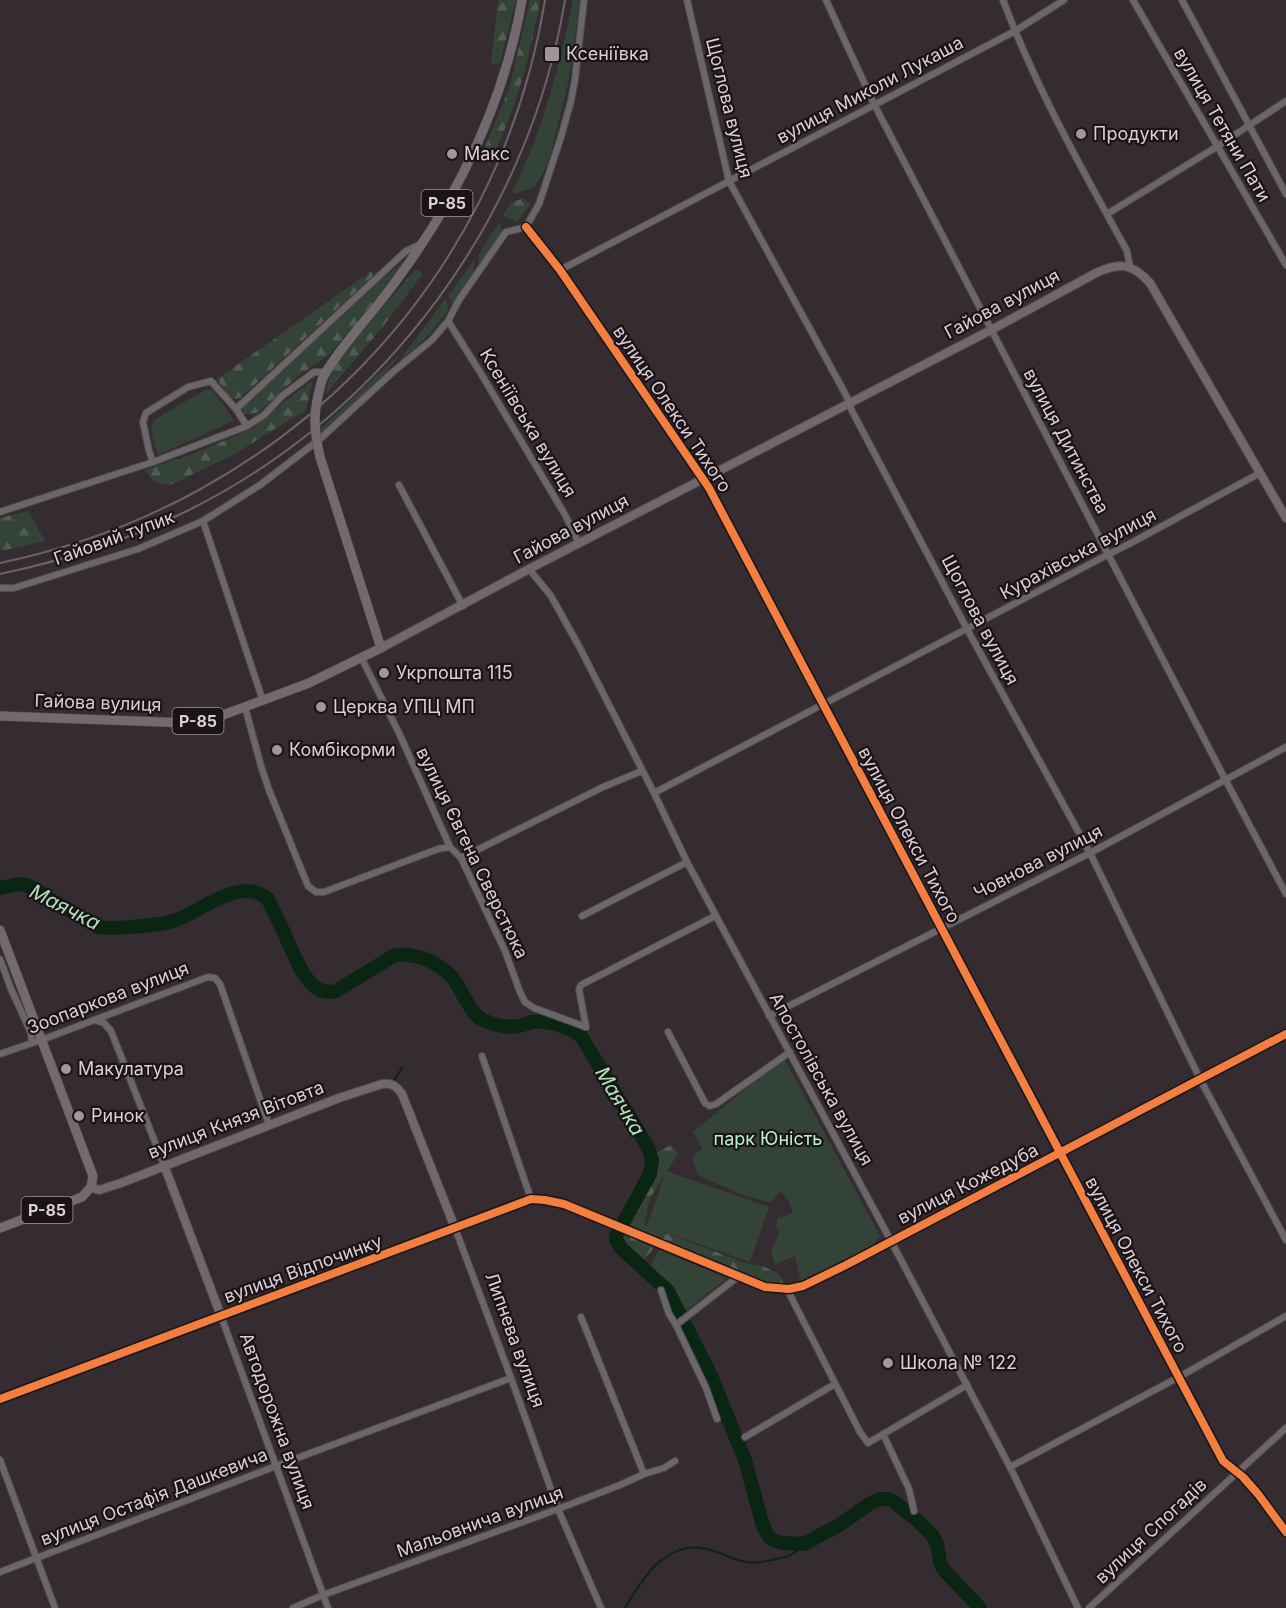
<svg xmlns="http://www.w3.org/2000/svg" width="1286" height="1608" viewBox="0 0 1286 1608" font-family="Inter,sans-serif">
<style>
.green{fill:#344337}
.forest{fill:url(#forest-firs)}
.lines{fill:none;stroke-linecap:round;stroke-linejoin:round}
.stream{stroke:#0b2513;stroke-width:2}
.river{stroke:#0b2513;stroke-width:14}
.street-casing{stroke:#51494e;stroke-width:8}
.secondary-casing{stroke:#51494e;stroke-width:10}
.primary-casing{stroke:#51494e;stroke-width:10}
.street{stroke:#6b6669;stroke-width:6}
.secondary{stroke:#70686c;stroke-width:8}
.primary{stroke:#736a70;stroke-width:9}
.rail{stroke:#6a6367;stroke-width:2}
.primary-bridge-casing{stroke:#51494e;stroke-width:10;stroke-linecap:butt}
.primary-bridge{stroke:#736a70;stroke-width:9}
.cycleway-casing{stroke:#1a1317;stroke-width:11}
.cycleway{stroke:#f27e40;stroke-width:8}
.poi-dot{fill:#a0969b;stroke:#1a1317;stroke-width:2}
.labels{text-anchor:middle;stroke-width:4.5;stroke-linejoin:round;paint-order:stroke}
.shield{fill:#1a1317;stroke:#a0979c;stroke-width:1.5}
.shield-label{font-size:16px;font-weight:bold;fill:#dacfd5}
.poi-label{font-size:18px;fill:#dacfd5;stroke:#1a1317;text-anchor:start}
.street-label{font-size:18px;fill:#dacfd5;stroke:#1a1317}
.park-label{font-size:18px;fill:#bbf1c6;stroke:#1a1317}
.water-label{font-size:20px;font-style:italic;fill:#aee4b9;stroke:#1a1317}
</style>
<defs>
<pattern id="forest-firs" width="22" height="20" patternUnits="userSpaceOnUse" patternTransform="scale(1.5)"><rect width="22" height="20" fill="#344337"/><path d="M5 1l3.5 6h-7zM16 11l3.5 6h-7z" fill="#515d53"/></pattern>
</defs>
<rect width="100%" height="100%" fill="#342c30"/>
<g class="green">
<path d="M573 0H580L569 79 550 156 543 173 534 187 524 191 514 194 512 192C519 177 527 161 533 145 551 98 563 49 573 0Z"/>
<path d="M499 222 503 231 478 270 479 254Z"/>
<path d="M475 259 473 275 452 308 451 300 448 296Z"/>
<path d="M445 299 447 301 448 311 427 337 394 368Z"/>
<path d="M402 352 380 380 322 435 321 428Z"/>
<path d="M206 389 213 391 232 417 233 421 158 455C155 444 148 430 154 420Z"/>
<path d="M785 1060 880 1236 869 1249 801 1283 795 1256 775 1264 771 1252 779 1233 776 1226 778 1218 793 1213 789 1202 781 1191 770 1203 740 1194 698 1175 692 1157 702 1149 693 1132 753 1083Z"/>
<path d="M666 1171 769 1207 750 1262 647 1226Z"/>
<path d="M659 1250 727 1278 684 1312 673 1291 648 1270Z"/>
</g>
<g class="forest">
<path d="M498 0H516L500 63 491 64Z"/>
<path d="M530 0H540C533 40 524 80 509 118 503 134 496 150 489 165L482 154 509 89Z"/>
<path d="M524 198 530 205 517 222 503 215 511 203Z"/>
<path d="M409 257 363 315 329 355 298 376 259 412 251 414H245L242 408 381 280Z"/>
<path d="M373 270V276L240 398 235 399 229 396 217 379Z"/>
<path d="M419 270 422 275 381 329 325 395 328 382 334 368 361 333 414 271Z"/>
<path d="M313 380 306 410 233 455 170 485 155 483 145 470 185 457 243 433 255 427 285 401Z"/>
<path d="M28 511 45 541 0 551V518Z"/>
<path d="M671 1145 678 1154 650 1198 644 1225 748 1264 763 1266 780 1275 784 1285 765 1283 628 1225 656 1162V1153Z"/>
<path d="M624 1233 654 1248 641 1264 621 1240Z"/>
</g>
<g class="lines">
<g class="stream">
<path d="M395 1079 402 1068"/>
<path d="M625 1608C644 1575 670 1535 714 1551 739 1560 744 1566 772 1560 789 1556 791 1557 804 1544"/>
</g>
<path class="river" d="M0 888 18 884 26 885 35 889 48 898 98 927C111 930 160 925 173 921 201 912 241 875 268 899 275 914 282 928 288 942 297 961 309 998 336 991L395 955C416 953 435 961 450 975 456 981 461 991 465 999 470 1006 474 1016 483 1020 493 1025 508 1028 519 1026 523 1025 528 1023 532 1022 548 1020 569 1027 581 1036L648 1147 652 1160 650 1174 616 1236V1239L621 1248 668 1291 711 1376 745 1460 763 1526 769 1537 775 1541 783 1543 804 1544 841 1524 869 1504 880 1499H888L893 1501 918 1521 933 1536 937 1544 940 1562 943 1569 980 1608"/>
<defs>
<g id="street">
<path d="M687 0 729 181 846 395 852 411 967 629 1090 853 1200 1079 1286 1240"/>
<path d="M826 0 874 104 1225 779 1286 894"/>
<path d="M1003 0C1036 88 1082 169 1127 251L1130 267"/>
<path d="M1133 0 1286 265"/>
<path d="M1182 0 1286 194"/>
<path d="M1107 214 1218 146 1286 101"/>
<path d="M526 227 560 270 709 488 1223 1461 1243 1477 1258 1494 1286 1532"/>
<path d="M526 227 539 204 561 137 571 101 575 79 584 0"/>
<path d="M560 270 1015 31 1064 0"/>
<path d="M448 321 480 372 564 513 579 543"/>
<path d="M247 426 236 409 406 251 419 245"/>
<path d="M153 462 149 451 143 422 146 413 188 387 211 381 236 409"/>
<path d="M399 485 463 606"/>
<path d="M0 512 153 462 247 426 264 415 282 396 314 372H326"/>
<path d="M203 521 263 701"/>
<path d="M529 569 551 596 580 648 654 793 687 862 891 1241 1010 1467 1078 1608"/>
<path d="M0 588H14L138 549 203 521 260 485 320 439 394 371 432 340 448 321 459 300 506 232 526 227"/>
<path d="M362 659 399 733 450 847 461 858 505 951 520 992 525 1002 534 1008 586 1027"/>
<path d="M245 707 261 766 269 790 308 886 316 892H324L438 849 450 847"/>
<path d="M654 793 1109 554 1131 543 1260 473"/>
<path d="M461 858 603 787 642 771"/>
<path d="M582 916 687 862"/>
<path d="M0 959 11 989 31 1033 32 1043"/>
<path d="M769 1016 1090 853 1286 747"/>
<path d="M94 1020 104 1023 111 1031 164 1165"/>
<path d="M586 1027 579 989 581 985 715 916"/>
<path d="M668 1032 705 1103 710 1106 716 1104 790 1052"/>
<path d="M0 1054 44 1039 208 977 215 978 220 984 269 1125"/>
<path d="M482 1056 531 1199"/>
<path d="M455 1228 511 1378 558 1509 601 1608"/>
<path d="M789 1289 790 1295 860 1432 868 1443 967 1385"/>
<path d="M661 1290 669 1314 676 1325 706 1388 717 1419"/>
<path d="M221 1316 328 1608"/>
<path d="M581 1317 644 1474"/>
<path d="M676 1325 735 1279 737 1275"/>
<path d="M883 1434 909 1489 914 1511"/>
<path d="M745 1437 835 1384"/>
<path d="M0 1460 55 1608"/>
<path d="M1010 1467 1179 1377 1286 1316"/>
<path d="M0 1572 276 1466 511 1378"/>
<path d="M293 1608 323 1595 558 1509 620 1485 644 1474 664 1468 675 1461"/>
<path d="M1089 1608 1286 1428"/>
</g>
<g id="secondary">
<path d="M381 648 529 569 991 330 1096 273C1120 262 1132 263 1150 283L1286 518"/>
<path d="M164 1165 221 1316"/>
<path d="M91 1187 99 1190 121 1183 339 1098 382 1084C393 1083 396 1086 402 1094L455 1228"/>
<path d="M0 1399 531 1199 545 1200 564 1204 765 1287 789 1289 803 1286 846 1265 1286 1034"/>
</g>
<g id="primary">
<path d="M322 380C330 362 344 347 356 331 372 312 387 294 401 274 460 193 505 99 522 0"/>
<path d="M0 716 162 722 187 723 223 715 309 683 381 648 320 457"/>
<path d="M0 930 93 1176 91 1187 82 1197 0 1228"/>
</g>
</defs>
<use href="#street" class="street-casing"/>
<use href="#secondary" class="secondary-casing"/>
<use href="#primary" class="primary-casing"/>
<use href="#street" class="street"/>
<use href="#secondary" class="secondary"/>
<use href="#primary" class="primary"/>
<g class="rail">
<path d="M0 563C283 504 498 287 545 0"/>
<path d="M0 574C66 560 129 540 189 510 386 412 529 217 565 0"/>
</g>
<defs>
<path id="primary-bridge" d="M320 457C313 426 313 411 322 380"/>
</defs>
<use href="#primary-bridge" class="primary-bridge-casing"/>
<use href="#primary-bridge" class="primary-bridge"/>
<defs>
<g id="cycleway">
<path d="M526 227 560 270 709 488 1223 1461 1243 1477 1258 1494 1286 1532"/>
<path d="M0 1399 531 1199 545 1200 564 1204 765 1287 789 1289 803 1286 846 1265 1286 1034"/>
</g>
</defs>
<use href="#cycleway" class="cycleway-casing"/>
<use href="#cycleway" class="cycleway"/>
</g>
<g class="poi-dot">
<rect x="544" y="46" width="16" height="16" rx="3"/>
<circle cx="1081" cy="134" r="6"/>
<circle cx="452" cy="154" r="6"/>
<circle cx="384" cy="673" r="6"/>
<circle cx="321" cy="707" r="6"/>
<circle cx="277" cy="750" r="6"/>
<circle cx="66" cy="1069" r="6"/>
<circle cx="79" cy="1116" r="6"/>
<circle cx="888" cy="1363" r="6"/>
</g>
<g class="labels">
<g class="shield">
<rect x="421.5" y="190" width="51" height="26" rx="4.5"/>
<rect x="172.5" y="708" width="51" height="26" rx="4.5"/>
<rect x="21.5" y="1197" width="51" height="26" rx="4.5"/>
</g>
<g class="shield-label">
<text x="447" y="209">Р-85</text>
<text x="198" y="727">Р-85</text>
<text x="47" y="1216">Р-85</text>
</g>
<g class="poi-label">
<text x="566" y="60">Ксеніївка</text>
<text x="1093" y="140">Продукти</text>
<text x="464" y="160">Макс</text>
<text x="396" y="679">Укрпошта 115</text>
<text x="333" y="713">Церква УПЦ МП</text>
<text x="289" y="756">Комбікорми</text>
<text x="78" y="1075">Макулатура</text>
<text x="91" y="1122">Ринок</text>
<text x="900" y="1369">Школа № 122</text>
</g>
<g class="street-label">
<text transform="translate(870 90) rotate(-28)" y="6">вулиця Миколи Лукаша</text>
<text transform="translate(729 108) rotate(76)" y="6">Щоглова вулиця</text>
<text transform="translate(1222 125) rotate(60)" y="6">вулиця Тетяни Пати</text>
<text transform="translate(1002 304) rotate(-28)" y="6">Гайова вулиця</text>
<text transform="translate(672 409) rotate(56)" y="6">вулиця Олекси Тихого</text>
<text transform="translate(528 423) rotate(59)" y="6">Ксеніївська вулиця</text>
<text transform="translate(1066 441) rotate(62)" y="6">вулиця Дитинства</text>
<text transform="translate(571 529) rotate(-28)" y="6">Гайова вулиця</text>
<text transform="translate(114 538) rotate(-20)" y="6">Гайовий тупик</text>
<text transform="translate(1078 554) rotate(-28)" y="6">Курахівська вулиця</text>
<text transform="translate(980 620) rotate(62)" y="6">Щоглова вулиця</text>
<text transform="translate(98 703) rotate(2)" y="6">Гайова вулиця</text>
<text transform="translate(909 835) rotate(62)" y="6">вулиця Олекси Тихого</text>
<text transform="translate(472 853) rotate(64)" y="6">вулиця Євгена Сверстюка</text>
<text transform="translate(1038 862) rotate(-27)" y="6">Човнова вулиця</text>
<text transform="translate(108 998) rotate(-21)" y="6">Зоопаркова вулиця</text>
<text transform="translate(821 1079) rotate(61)" y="6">Апостолівська вулиця</text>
<text transform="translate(236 1120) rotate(-21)" y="6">вулиця Князя Вітовта</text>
<text transform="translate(968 1184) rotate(-27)" y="6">вулиця Кожедуба</text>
<text transform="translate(1136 1265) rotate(62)" y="6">вулиця Олекси Тихого</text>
<text transform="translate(303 1269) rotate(-20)" y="6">вулиця Відпочинку</text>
<text transform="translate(515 1340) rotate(70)" y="6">Липнева вулиця</text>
<text transform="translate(277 1421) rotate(70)" y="6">Автодорожна вулиця</text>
<text transform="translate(154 1497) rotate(-21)" y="6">вулиця Остафія Дашкевича</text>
<text transform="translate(480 1522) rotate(-20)" y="6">Мальовнича вулиця</text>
<text transform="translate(1151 1531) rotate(-43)" y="6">вулиця Спогадів</text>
</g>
<g class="park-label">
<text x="768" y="1145">парк Юність</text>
</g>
<g class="water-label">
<text transform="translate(65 907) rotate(27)" y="7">Маячка</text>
<text transform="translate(620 1101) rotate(59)" y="7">Маячка</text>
</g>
</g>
</svg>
